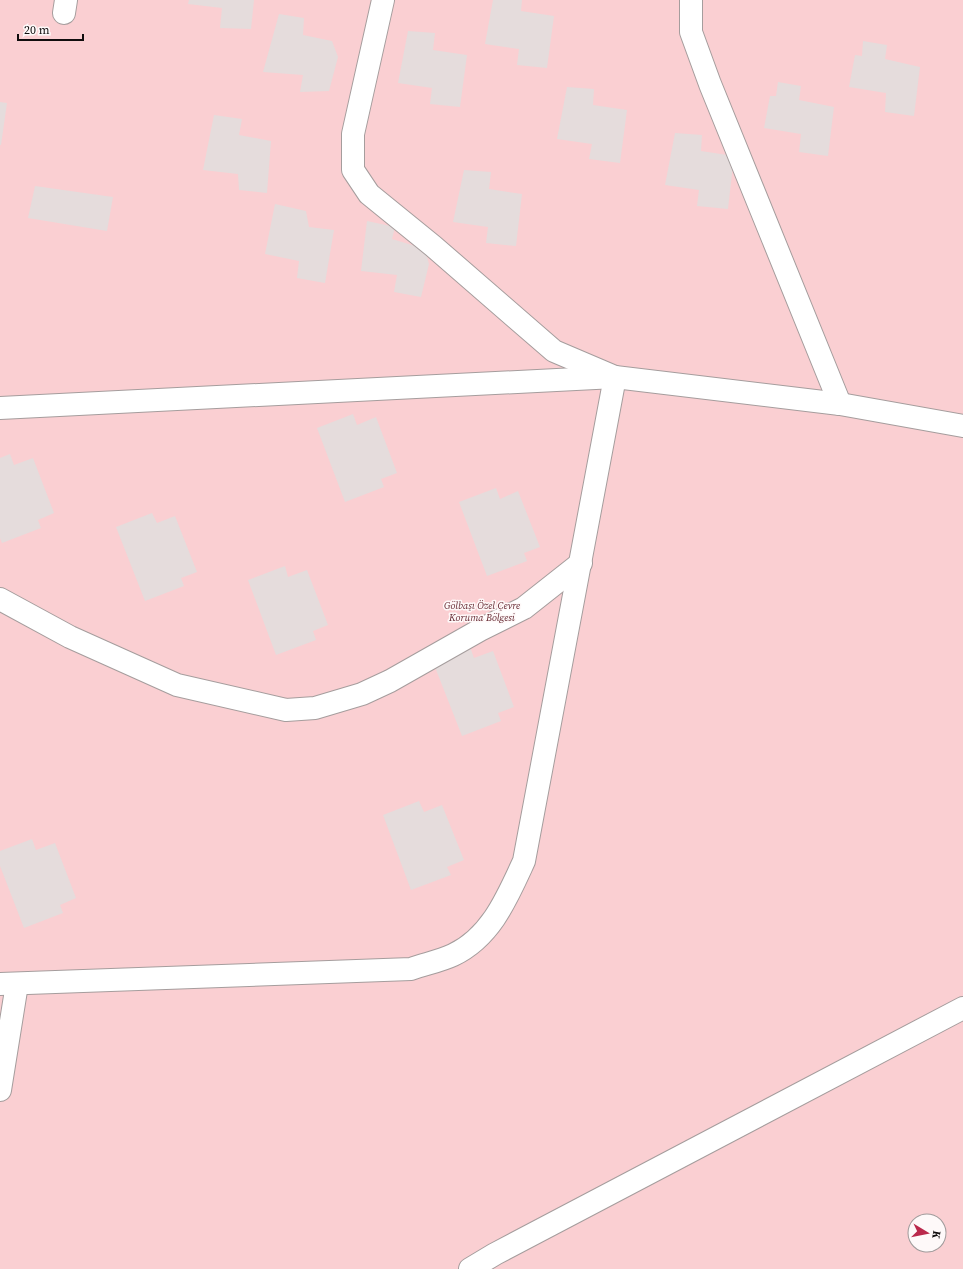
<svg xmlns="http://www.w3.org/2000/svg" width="963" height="1269" viewBox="0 0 963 1269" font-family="'Source Serif 4',serif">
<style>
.green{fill:#facfd2;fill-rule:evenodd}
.building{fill:#e5dcdc}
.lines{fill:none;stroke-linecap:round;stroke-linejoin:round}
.minor-casing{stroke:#a59d9d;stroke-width:24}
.minor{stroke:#fff;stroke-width:22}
.labels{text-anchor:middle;stroke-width:3;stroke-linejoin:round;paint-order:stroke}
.park-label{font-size:10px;font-style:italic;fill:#672b34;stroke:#fef9f9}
</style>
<rect width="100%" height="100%" fill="#fef9f9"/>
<path class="green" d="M0 0H963V1269H0ZM915 1221H939V1245H915Z"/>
<g class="building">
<path d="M189 0H254L251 29 220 28 222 8 188 4Z"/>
<path d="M493 0H522L521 11 554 16 547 68 517 65 519 49 485 44Z"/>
<path d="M279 14 304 18 303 35 332 41 338 57 329 91 300 92 303 75 263 72Z"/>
<path d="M408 31 435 33 433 50 467 55 460 107 430 104 432 88 398 83Z"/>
<path d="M863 41 887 45 885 59 920 67 914 116 885 112 886 93 849 87 855 55 862 56Z"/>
<path d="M778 82 801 86 799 100 834 107 828 156 799 152 801 134 764 128 770 96H776Z"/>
<path d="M567 87 594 89 593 105 627 110 620 163 589 159 592 144 557 139Z"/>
<path d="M0 102 7 103 1 145H0Z"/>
<path d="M214 115 242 119 239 135 271 141 267 193 239 190 238 174 203 170Z"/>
<path d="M675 133 702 135 701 151 734 156 728 209 697 206 699 190 665 185Z"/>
<path d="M464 170 491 172 489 189 522 194 516 246 486 243 488 227 453 222Z"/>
<path d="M35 186 113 197 107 231 28 218Z"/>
<path d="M275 204 306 211 309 227 334 230 325 283 297 278 299 261 265 254Z"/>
<path d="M367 221 395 227 392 239 425 249 429 264 421 297 394 292 397 275 361 271Z"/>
<path d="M353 414 357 425 376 417 397 473 381 479 384 487 345 502 317 428Z"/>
<path d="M10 454 14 465 33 458 54 513 38 520 41 528 2 543 0 538V458Z"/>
<path d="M496 488 500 499 518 491 540 547 524 553 527 561 487 576 459 502Z"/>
<path d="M152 513 157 523 175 516 197 572 181 578 184 586 145 601 116 527Z"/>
<path d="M285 566 288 577 307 570 328 625 313 631 316 640 276 655 248 580Z"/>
<path d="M470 647 474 658 493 651 514 707 498 713 501 721 462 736 433 662Z"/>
<path d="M419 801 424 812 442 805 464 860 447 867 451 875 411 890 383 815Z"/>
<path d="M32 839 36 850 55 843 76 898 60 905 63 913 24 928 0 866V851Z"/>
</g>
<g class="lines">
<defs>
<g id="minor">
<path d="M691 0V32L710 84 840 404"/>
<path d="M64 13 66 0"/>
<path d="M0 408 615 377 840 404 963 426"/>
<path d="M0 599 70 637 177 685 286 710 315 708 362 694 390 681 480 630 524 608 581 563"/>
<path d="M0 984 411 969C425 964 440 961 453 955 491 937 507 898 524 861L615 377 554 351 433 246 369 194 353 170V134L383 0"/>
<path d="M0 1090 17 984"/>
<path d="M470 1269 495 1254 963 1008"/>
</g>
</defs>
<use href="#minor" class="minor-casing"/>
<use href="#minor" class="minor"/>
</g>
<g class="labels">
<g class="park-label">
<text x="482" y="609">Gölbaşı Özel Çevre<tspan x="482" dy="12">Koruma Bölgesi</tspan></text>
</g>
</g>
<g transform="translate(927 1233) rotate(100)"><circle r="19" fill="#fef9f9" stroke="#9f9b9b"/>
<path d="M0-3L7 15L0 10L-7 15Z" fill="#ba294c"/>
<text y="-6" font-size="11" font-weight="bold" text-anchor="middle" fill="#100d0d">K</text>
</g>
<path d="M18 34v6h65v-6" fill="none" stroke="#100d0d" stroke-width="2"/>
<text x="24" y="34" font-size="12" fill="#100d0d" stroke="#fef9f9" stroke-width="3" paint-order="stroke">20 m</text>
</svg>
